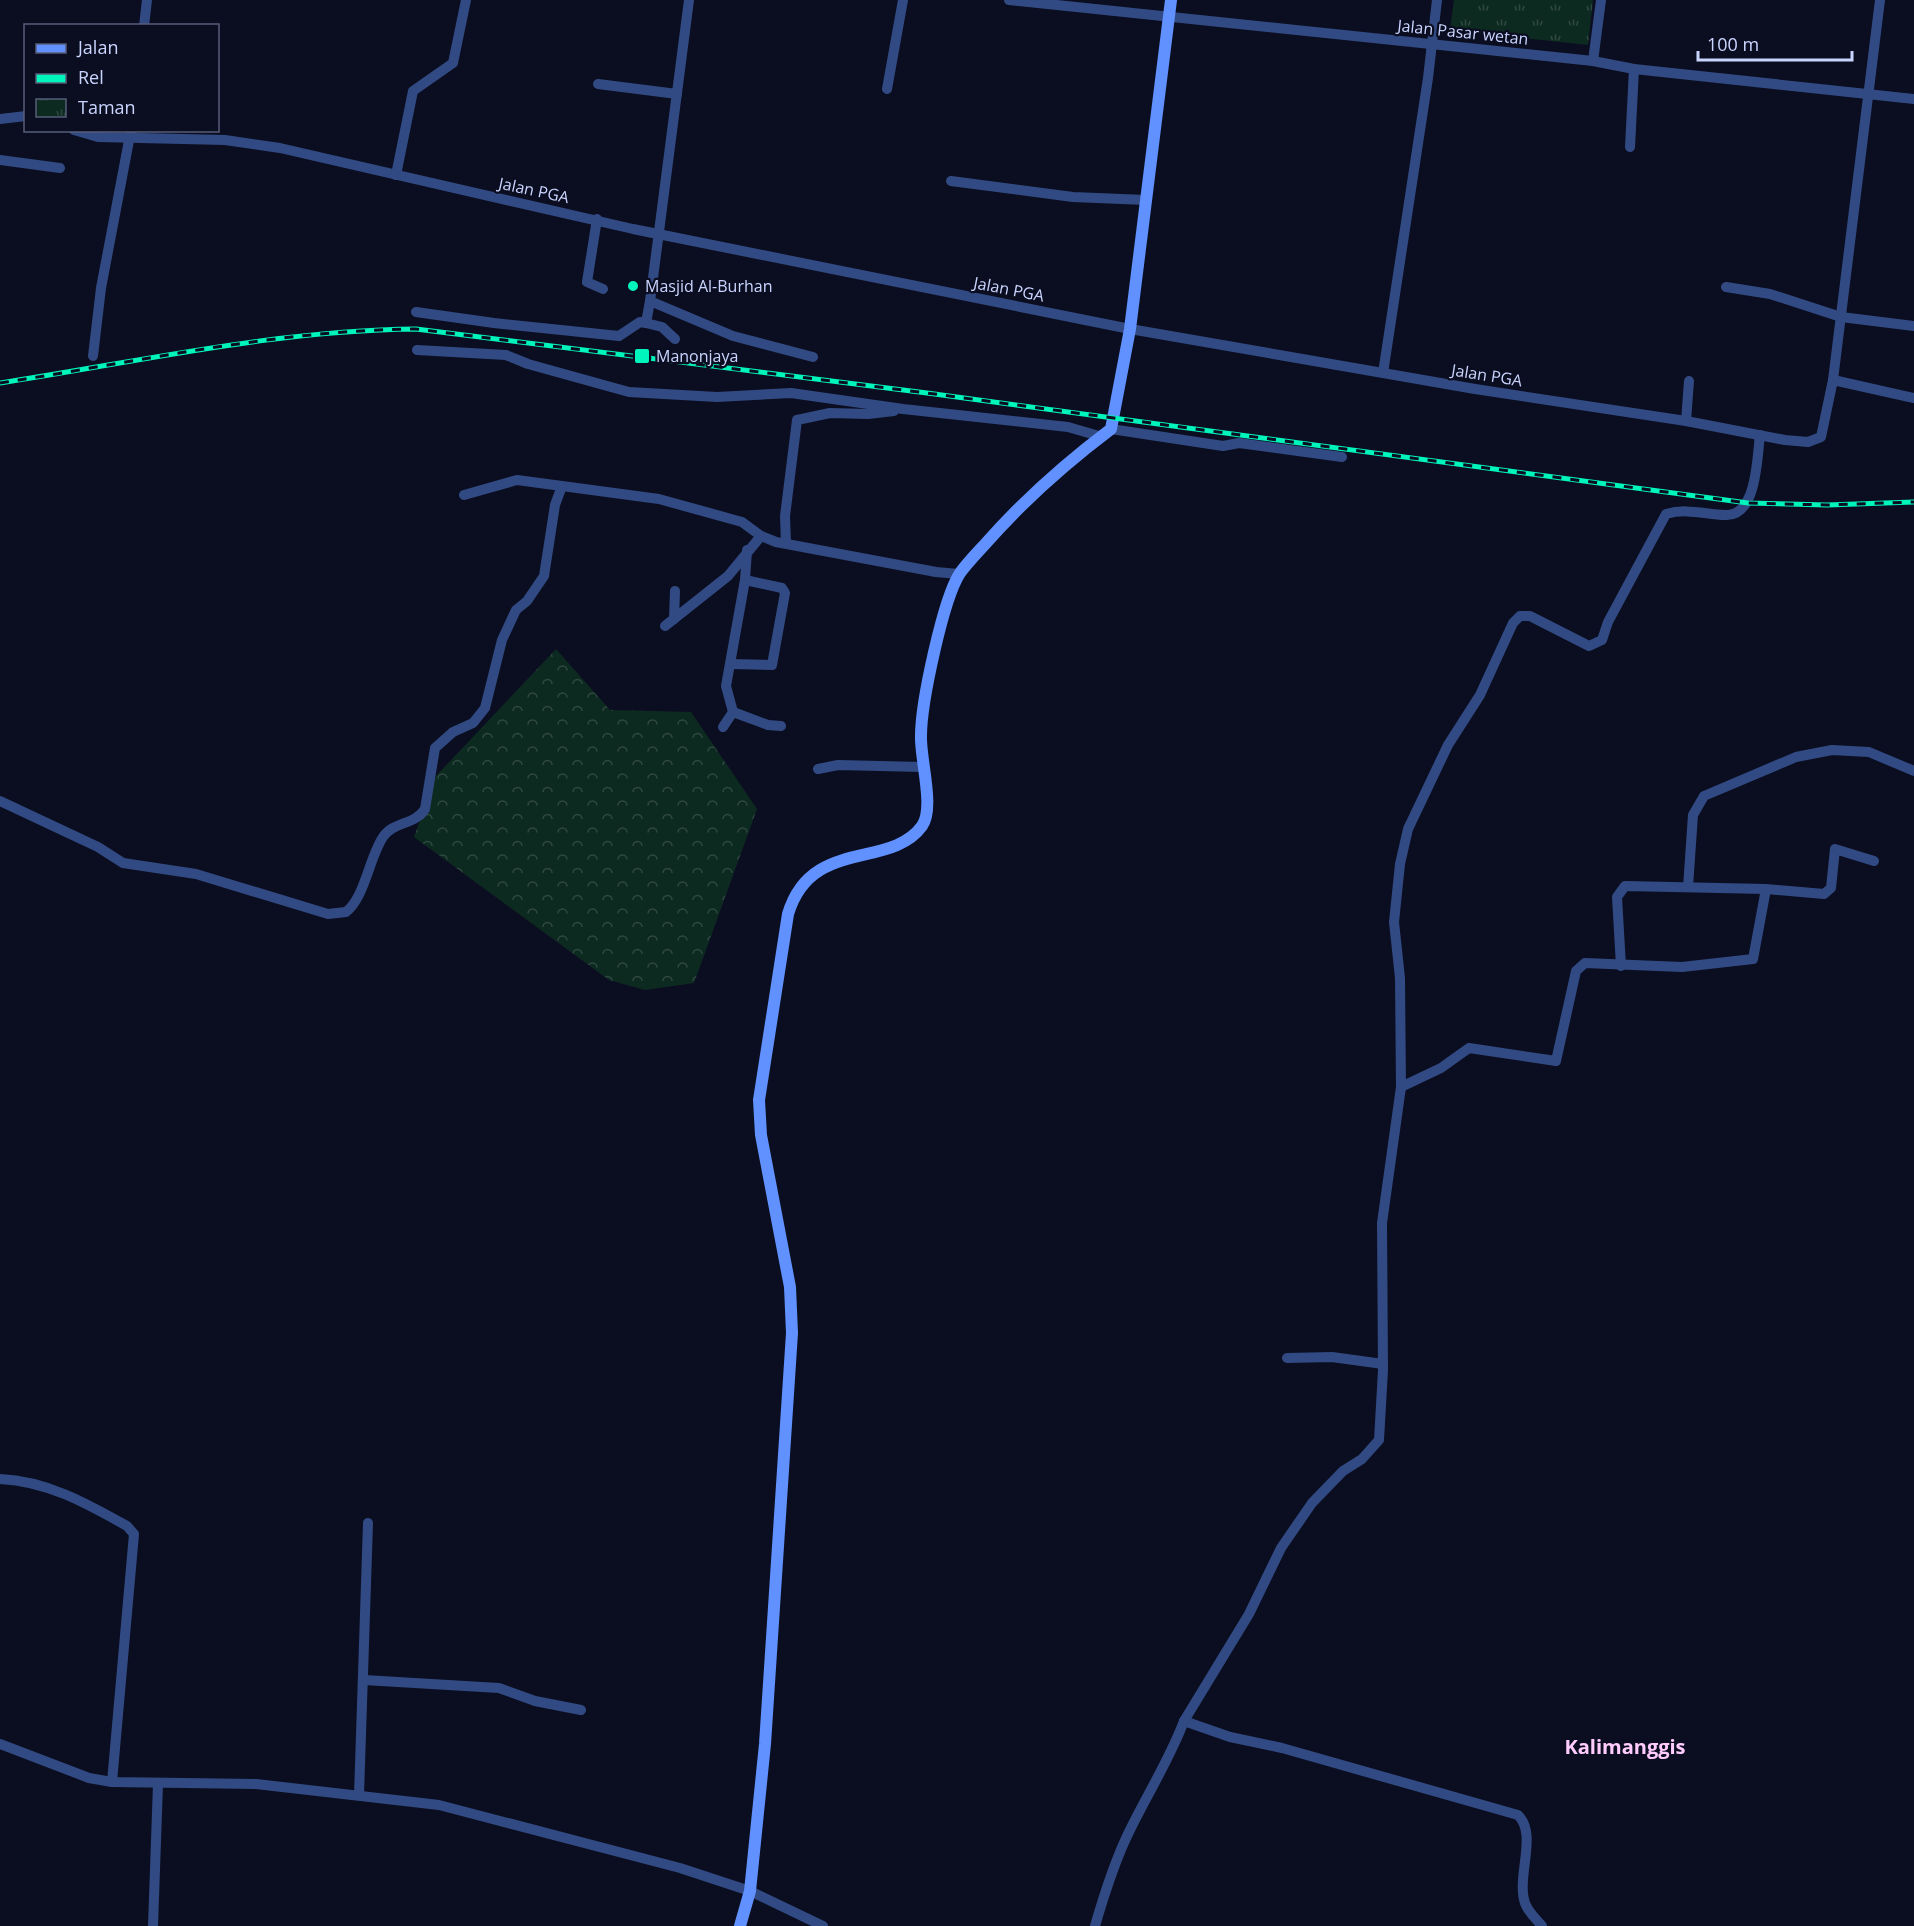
<svg xmlns="http://www.w3.org/2000/svg" width="1914" height="1926" viewBox="0 0 1914 1926" font-family="'Open Sans',sans-serif">
<style>
.forest{fill:url(#forest-crowns)}
.park{fill:url(#park-tufts)}
.lines{fill:none;stroke-linecap:round;stroke-linejoin:round}
.street{stroke:#324a83;stroke-width:10}
.secondary{stroke:#6191ff;stroke-width:12}
.rail-casing{stroke:#00f5bc;stroke-width:5}
.rail{stroke:#0b0e20;stroke-width:3;stroke-dasharray:9;stroke-linecap:butt}
.poi-dot{fill:#00f5bc;stroke:#0b0e20;stroke-width:2}
.labels{text-anchor:middle;stroke-width:4.5;stroke-linejoin:round;paint-order:stroke}
.street-label{font-size:16px;fill:#cad5ff;stroke:#0b0e20}
.poi-label{font-size:16px;fill:#cad5ff;stroke:#0b0e20;text-anchor:start}
.quarter-label{font-size:20px;font-weight:bold;fill:#ffccfd;stroke:#0b0e20}
</style>
<defs>
<pattern id="forest-crowns" width="20" height="18" patternUnits="userSpaceOnUse" patternTransform="scale(1.5)"><rect width="20" height="18" fill="#0d2a20"/><path d="M2 6a3 3 0 1 1 6 0M12 15a3 3 0 1 1 6 0" fill="none" stroke="#2f4841"/></pattern>
<pattern id="park-tufts" width="24" height="20" patternUnits="userSpaceOnUse" patternTransform="scale(1.5)"><rect width="24" height="20" fill="#0d2a20"/><path d="M3 7l-1-3M5 7V3M7 7l1-3M15 17l-1-3M17 17v-4M19 17l1-3" fill="none" stroke="#2f4841"/></pattern>
</defs>
<rect width="100%" height="100%" fill="#0b0e20"/>
<path class="forest" d="M556 649 610 710 691 712 757 809 694 983 645 990 609 980 414 837 436 776Z"/>
<path class="park" d="M1454 0H1593L1588 45 1450 30Z"/>
<g class="lines">
<g class="street">
<path d="M689 0 650 301 733 336 813 357"/>
<path d="M1009 0 1593 61 1634 69 1914 99"/>
<path d="M144 26 147 0"/>
<path d="M1593 61 1601 0"/>
<path d="M598 84 677 94"/>
<path d="M887 89 903 0"/>
<path d="M0 119 26 116"/>
<path d="M74 130 98 137 225 140 280 148 633 229 1130 329 1475 389 1686 421 1785 440 1808 442 1821 437 1833 380 1880 0"/>
<path d="M1630 147 1634 69"/>
<path d="M0 160 60 168"/>
<path d="M396 175 413 91 453 63 466 0"/>
<path d="M951 181 1073 197 1146 200"/>
<path d="M597 219 587 282 603 289"/>
<path d="M1726 287 1770 294 1841 317 1914 326"/>
<path d="M416 312 494 323 619 336 640 322 646 323 650 301"/>
<path d="M646 323 662 327 675 339"/>
<path d="M417 350 506 355 528 364 629 392 717 397 791 393 903 409 1068 427 1099 436"/>
<path d="M93 356 101 288 131 130"/>
<path d="M1383 373 1428 78 1437 0"/>
<path d="M1833 380 1914 398"/>
<path d="M1686 421 1689 381"/>
<path d="M1111 429 1223 446 1239 443 1342 457"/>
<path d="M464 495 517 480 659 499 742 522 761 536 776 542 936 572 959 574"/>
<path d="M786 543 785 516 797 420 830 413 868 414 894 411"/>
<path d="M674 619 675 591"/>
<path d="M665 626 728 576 761 536"/>
<path d="M731 664 772 665 785 593 782 588 745 580"/>
<path d="M733 712 768 725 781 726"/>
<path d="M723 727 733 712 726 686 745 580 747 550"/>
<path d="M818 769 838 765 922 767"/>
<path d="M0 801 98 847 123 863 196 874 328 914 346 912C365 897 369 858 383 837 394 821 415 825 425 809L435 748 453 732 473 723 485 708 502 640 516 610 527 601 544 576 555 505 562 486"/>
<path d="M1688 887 1693 815 1704 796 1796 757 1832 750 1869 752 1914 771"/>
<path d="M1621 966 1617 897 1625 886 1766 889 1824 894 1831 888 1835 849 1874 861"/>
<path d="M1401 1087 1441 1068 1469 1048 1556 1061 1576 971 1585 963 1682 967 1753 959 1766 889"/>
<path d="M1287 1358 1332 1357 1383 1364"/>
<path d="M0 1479C47 1481 86 1503 127 1526L134 1534 112 1782"/>
<path d="M364 1680 499 1688 535 1701 581 1710"/>
<path d="M1184 1721 1230 1737 1282 1748 1518 1815C1538 1834 1516 1877 1525 1903 1528 1912 1536 1919 1542 1926"/>
<path d="M0 1744 89 1778 112 1782 256 1784 439 1805 680 1868 750 1891 823 1926"/>
<path d="M359 1795 368 1523"/>
<path d="M153 1926 158 1784"/>
<path d="M1095 1926C1104 1895 1114 1863 1128 1834 1146 1796 1169 1761 1184 1721L1249 1614 1281 1548 1312 1503 1343 1471 1362 1459 1379 1440 1383 1370 1382 1223 1401 1087 1400 978 1394 922 1400 864 1408 829 1448 745 1480 695 1513 623 1520 616H1530L1589 646 1602 640 1608 622 1666 514C1686 508 1704 514 1725 515 1757 517 1757 458 1760 435"/>
</g>
<path class="secondary" d="M740 1926 750 1891 765 1744 792 1333 790 1287 761 1135 759 1100 788 914C811 837 890 870 922 826 935 808 920 759 921 736 921 703 943 599 960 573 968 562 978 552 987 542 1025 499 1066 463 1111 429L1130 329 1171 0"/>
<defs>
<path id="rail" d="M0 383C137 362 277 330 416 329L927 393 1748 503 1827 505 1914 502"/>
</defs>
<use href="#rail" class="rail-casing"/>
<use href="#rail" class="rail"/>
</g>
<g class="poi-dot">
<circle cx="633" cy="286" r="6"/>
<rect x="634" y="348" width="16" height="16" rx="3"/>
</g>
<g class="labels">
<g class="street-label">
<text transform="translate(1463 32) rotate(6)" y="6">Jalan Pasar wetan</text>
<text transform="translate(534 190) rotate(12)" y="6">Jalan PGA</text>
<text transform="translate(1009 289) rotate(11)" y="6">Jalan PGA</text>
<text transform="translate(1487 375) rotate(9)" y="6">Jalan PGA</text>
</g>
<g class="poi-label">
<text x="645" y="292">Masjid Al-Burhan</text>
<text x="656" y="362">Manonjaya</text>
</g>
<g class="quarter-label">
<text x="1625" y="1754">Kalimanggis</text>
</g>
</g>
<rect x="24" y="24" width="195" height="108" fill="#0b0e20" stroke="#575e79" stroke-width="1.5"/>
<rect x="36" y="44" width="30" height="9" fill="#6191ff" stroke="#575e79" stroke-width="1.5"/>
<text x="78" y="54" font-size="18" fill="#cad5ff">Jalan</text>
<rect x="36" y="74" width="30" height="9" fill="#00f5bc" stroke="#575e79" stroke-width="1.5"/>
<text x="78" y="84" font-size="18" fill="#cad5ff">Rel</text>
<rect x="36" y="99" width="30" height="18" fill="url(#park-tufts)" stroke="#575e79" stroke-width="1.5"/>
<text x="78" y="114" font-size="18" fill="#cad5ff">Taman</text>
<path d="M1698 51v9h154v-9" fill="none" stroke="#cad5ff" stroke-width="3"/>
<text x="1707" y="51" font-size="18" fill="#cad5ff" stroke="#0b0e20" stroke-width="4.5" paint-order="stroke">100 m</text>
</svg>
